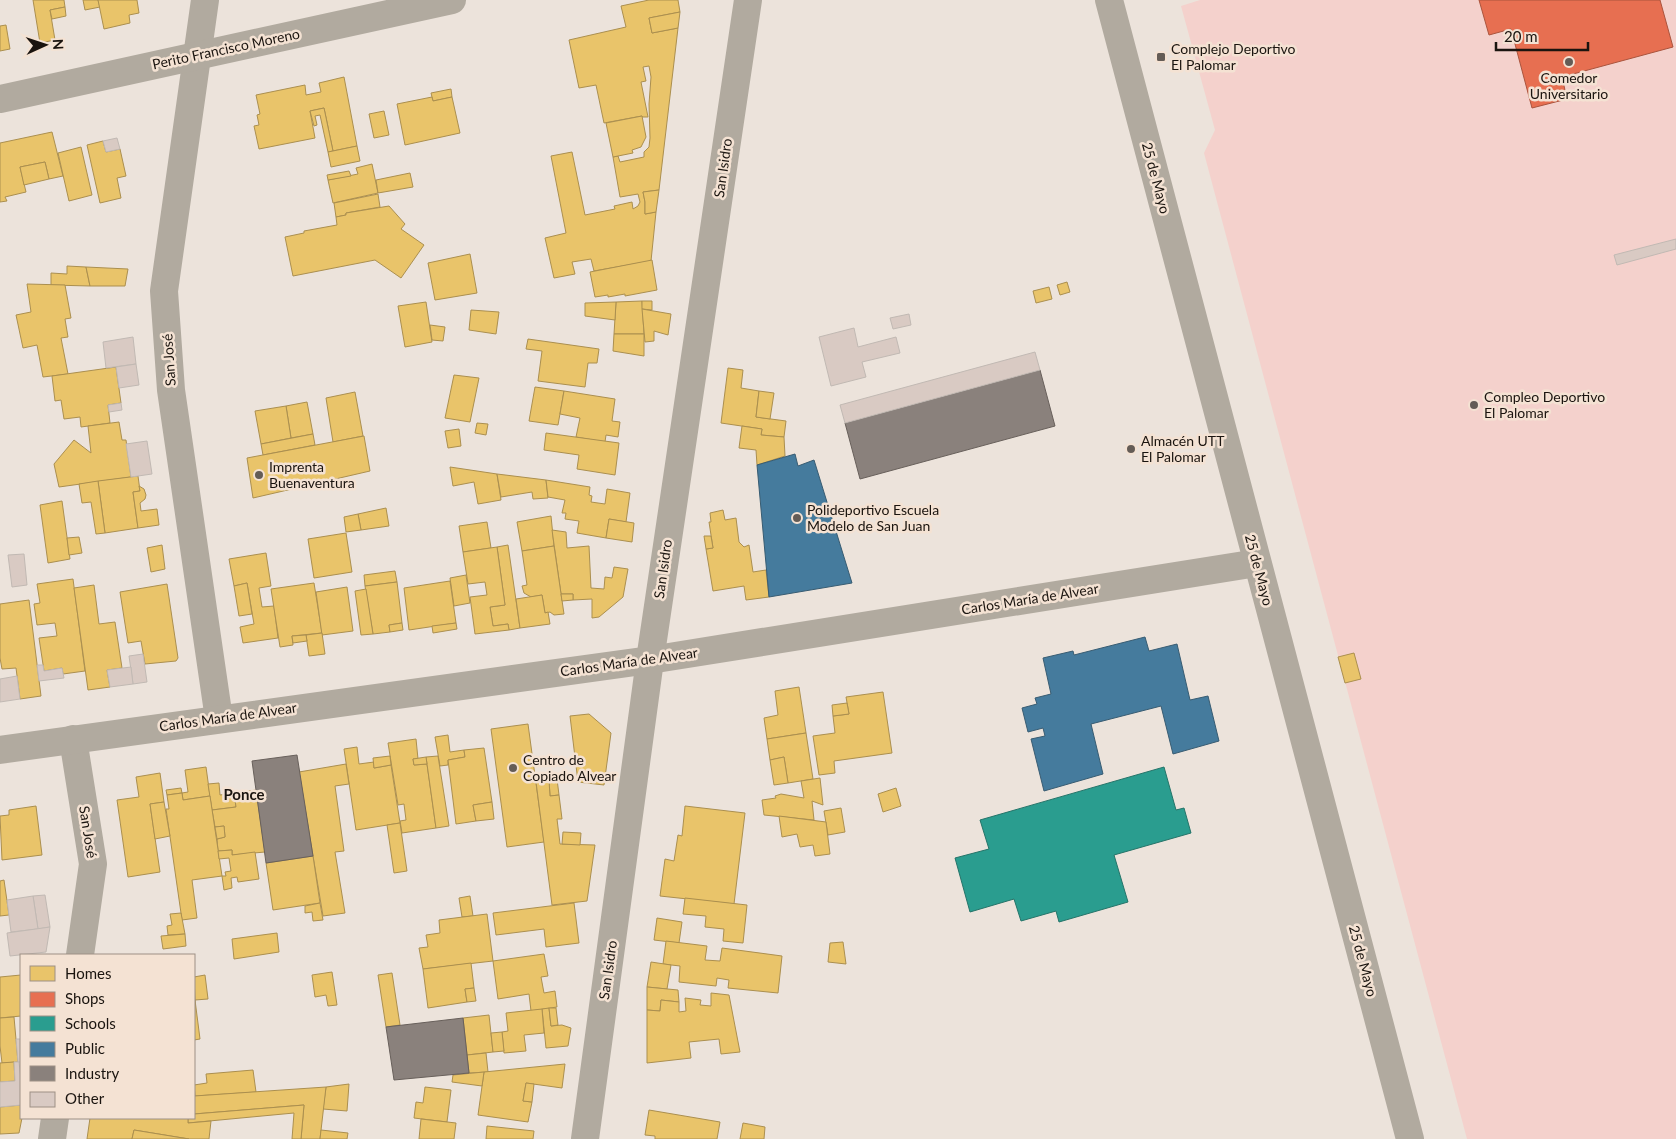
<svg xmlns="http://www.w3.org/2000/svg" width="1676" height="1139" viewBox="0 0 1676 1139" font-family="Lato,sans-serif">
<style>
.green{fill:#f4d1cc}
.homes{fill:#e9c46a;stroke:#ab8f4f}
.shops{fill:#e76f51;stroke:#aa543d}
.schools{fill:#2a9d8f;stroke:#257469}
.public{fill:#457b9d;stroke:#385c72}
.industry{fill:#8a817c;stroke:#68605b}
.building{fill:#d9cac3;stroke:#c1b9b3}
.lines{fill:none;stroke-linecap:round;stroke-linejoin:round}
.minor{stroke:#b1aa9f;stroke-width:28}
.poi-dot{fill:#645c56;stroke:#f4e2d3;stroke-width:2}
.labels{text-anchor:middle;stroke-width:5;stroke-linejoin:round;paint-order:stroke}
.street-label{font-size:14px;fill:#1a140f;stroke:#f4e2d3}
.poi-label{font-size:14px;fill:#1a140f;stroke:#f4e2d3;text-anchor:start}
.neighbourhood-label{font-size:15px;font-weight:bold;fill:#1a140f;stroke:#f4e2d3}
</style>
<rect width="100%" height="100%" fill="#ece3db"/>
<path class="green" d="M1200 0H1676V1139H1467L1204 153 1215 130 1181 6Z"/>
<g class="homes">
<path d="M33 0H64L65 7 50 10 55 40 40 43Z"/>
<path d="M83 0H98L100 7 85 10Z"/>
<path d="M98 0H137L139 13 129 15 130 23 104 29Z"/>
<path d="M649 0H678L680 12 649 18 652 33 678 28 659 190 643 192 645 202V214L656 212 651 261 594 271 591 259 572 262 575 274 554 278 545 238 566 233 551 156 572 152 585 215 615 209 614 206 632 202 633 209 638 206 640 202 638 194 620 197 613 157 618 156 620 162 644 157V152L649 147 650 138 649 104 651 77 649 66 643 67 646 81 641 82 648 117H642V116L604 123 596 85 579 88 569 40 626 27 621 6Z"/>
<path d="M65 7 66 16 52 19 50 10Z"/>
<path d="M680 12 678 28 652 33 649 18Z"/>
<path d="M6 25 10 49 0 51V26Z"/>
<path d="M344 77 357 146 333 151 324 108 310 111 315 138 259 149 254 126 259 125 257 115 260 114 256 95 305 85 306 95 321 92 319 83Z"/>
<path d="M451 89 452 97 433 101 431 93Z"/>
<path d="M432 97 433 101 452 97 460 133 405 145 397 104Z"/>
<path d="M324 108 333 151 328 152 320 115 315 116 317 125 314 126 310 111Z"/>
<path d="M384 111 389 135 374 138 369 114Z"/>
<path d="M642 116 646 137 641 147 632 150 633 153 613 157 606 123Z"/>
<path d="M52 132 63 176 49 179 45 162 20 167 26 192 5 197 7 201 0 202V143Z"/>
<path d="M103 141 106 152 120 149 126 176 117 178 121 198 100 203 87 145Z"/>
<path d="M357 146 360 161 331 167 328 152Z"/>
<path d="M81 147 92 195 69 201 58 153Z"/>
<path d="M45 162 49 179 24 185 20 167Z"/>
<path d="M372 164 378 193 333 203 328 180 358 174 356 168Z"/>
<path d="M349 171 351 176 328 180 327 175Z"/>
<path d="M410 173 413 187 378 193 376 180Z"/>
<path d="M659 190 656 212 645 214V202L643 192Z"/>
<path d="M378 194 380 207 346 213V215L336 217 334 203Z"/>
<path d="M389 206 405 224 401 229 424 245 401 278 375 260 293 276 285 237 304 233V231L337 225 336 217 346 215V213Z"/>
<path d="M470 254 477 293 435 300 428 263Z"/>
<path d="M652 260 657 290 625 296V294L608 297V295L595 297 590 272Z"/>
<path d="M67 266 86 267 90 286 51 285V273L67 274Z"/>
<path d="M86 267 128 269 125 286H90Z"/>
<path d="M1067 282 1070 292 1060 295 1057 285Z"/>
<path d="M27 284 65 285 71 318 65 319 68 337 61 338 68 374 43 377 37 345 23 348 16 315 31 312Z"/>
<path d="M1049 287 1052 299 1036 303 1033 291Z"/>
<path d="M642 301 644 334H614L616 302Z"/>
<path d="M642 301H652V310L642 309Z"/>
<path d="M426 302 432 342 405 347 398 306Z"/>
<path d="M616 302 615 320 585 316V303Z"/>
<path d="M642 309 671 314 668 335 654 331V341L645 342Z"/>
<path d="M471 310 499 312 496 334 469 330Z"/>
<path d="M430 325 445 327 443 341 432 340Z"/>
<path d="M614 334H644V356L613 351Z"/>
<path d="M528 339 599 349 597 363H588L585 387 538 381 542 351 526 349Z"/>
<path d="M116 367 121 403 108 405 110 423 81 427 80 417 64 419 61 400 55 401 52 376Z"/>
<path d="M728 368 743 370 741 388 759 391 756 417 786 421 784 437 761 435 762 429 721 423Z"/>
<path d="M454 375 479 378 470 422 445 418Z"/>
<path d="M535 387 564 391 558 425 529 421Z"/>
<path d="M564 391 615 399 612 421 620 422 618 437 606 435 605 442 576 437 580 418 560 414Z"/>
<path d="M759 391 774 393 770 419 756 417Z"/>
<path d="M355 392 363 436 333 442 326 398Z"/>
<path d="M307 402 313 434 291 438 286 406Z"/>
<path d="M286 406 291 438 261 444 255 411Z"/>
<path d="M119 422 122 440H126L131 477 59 487 54 464 74 440 91 453 88 426Z"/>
<path d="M477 423 488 424 486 435 475 433Z"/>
<path d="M742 426 762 429 761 435 784 437 785 456 757 465 756 450 739 448Z"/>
<path d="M459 429 461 446 448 448 445 431Z"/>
<path d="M546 433 619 443 615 475 577 469 579 455 544 450Z"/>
<path d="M313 434 315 445 263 455 261 444Z"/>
<path d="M364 436 370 471 253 498 247 458Z"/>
<path d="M450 467 497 474 501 500 478 504 474 482 453 486Z"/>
<path d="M497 474 546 480 548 498 533 499 532 492 501 497Z"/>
<path d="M138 476 140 491 133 492 138 528 105 533 98 481Z"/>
<path d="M546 480 590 487 589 495 592 496 591 502 605 504 607 489 630 493 626 522 609 519 606 538 577 533 579 521 565 519 566 513H562L565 500 548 497Z"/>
<path d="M98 481 105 533 96 534 91 502 82 503 79 484Z"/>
<path d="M139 486 144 489 146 495 145 499 140 503 141 511 157 509 159 525 138 528 133 492 140 491Z"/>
<path d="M62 501 70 559 48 563 40 505Z"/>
<path d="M386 508 389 526 361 530 358 514Z"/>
<path d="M723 510 725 520 736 518 739 542 744 547 749 545 753 572 766 570 769 597 746 600 744 586 713 591 706 549 713 548 709 522H711L710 513Z"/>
<path d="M358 514 361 530 346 532 344 517Z"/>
<path d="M551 516 554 546 522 551 517 522Z"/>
<path d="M609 519 634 523 632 542 606 538Z"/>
<path d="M487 522 491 548 463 552 459 526Z"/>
<path d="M552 530 566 532 567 548 589 546 591 588 604 589 605 577 612 578 614 567 628 569 623 597 599 617 592 618V599L573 600V594H561Z"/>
<path d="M346 533 352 572 314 578 308 539Z"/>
<path d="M704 536H711L713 548 706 549Z"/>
<path d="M79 537 82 553 69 555 67 538Z"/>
<path d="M162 545 165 569 151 572 147 548Z"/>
<path d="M508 545 520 628 509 630 508 624 493 626 490 607 505 605 497 547Z"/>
<path d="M554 546 564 614 554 615 550 612 545 613 542 595 531 597 524 593 522 586 527 585 522 551Z"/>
<path d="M497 547 505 605 490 607 493 626 508 624 509 630 475 634 470 597 487 595 485 582 468 584 463 552Z"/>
<path d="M266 553 271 586 259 588 262 607 274 606 278 638 243 643 240 627 254 624 247 583 234 586 229 559Z"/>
<path d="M395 571 397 582 365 586 364 575Z"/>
<path d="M466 575 470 603 454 606 450 578Z"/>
<path d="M73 579 85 671 63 674 62 668 44 671 39 638 57 636 55 623 37 625 34 604 40 603 37 584Z"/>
<path d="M450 581 456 623 409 630 404 588Z"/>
<path d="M397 582 402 623 389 625 390 632 373 634 365 586Z"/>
<path d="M247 583 252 614 239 616 234 586Z"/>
<path d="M314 583 322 633 292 636 293 645 280 647 271 589Z"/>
<path d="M167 584 178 658 176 661 145 664 141 641 128 643 120 592Z"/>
<path d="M94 585 99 624 115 622 122 668 107 670 110 687 88 690 74 588Z"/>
<path d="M347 587 353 631 322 635 316 592Z"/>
<path d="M366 589 373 634 361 635 355 591Z"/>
<path d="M561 594H573V600L562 601Z"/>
<path d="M542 595 545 613 548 612 550 624 520 628 516 599Z"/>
<path d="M29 600 41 696 20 699 16 668 2 669 0 658V604Z"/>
<path d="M402 623 403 630 390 632 389 625Z"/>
<path d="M456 623 457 629 433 633 432 626Z"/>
<path d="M322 633 325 654 309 656 306 635Z"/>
<path d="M306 635 307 641 293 643 292 636Z"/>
<path d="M1354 653 1361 679 1345 683 1338 657Z"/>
<path d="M799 687 806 733 767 739 764 718 778 715 775 691Z"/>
<path d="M883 692 892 753 834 761 835 773 819 775 813 736 835 733 833 716 849 714 846 697Z"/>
<path d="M847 703 849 714 833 716 832 705Z"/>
<path d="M589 714 611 733 604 785 578 782 570 716Z"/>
<path d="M528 724 544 842 507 847 491 729Z"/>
<path d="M806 733 813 779 788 783 784 757 770 760 767 739Z"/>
<path d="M448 735 450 752 464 750 465 757 448 760V765L440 766 435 737Z"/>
<path d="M416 739 418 759H413L414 765 427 764 436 828 402 833 400 821 406 820 404 804 398 805 388 743Z"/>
<path d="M357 747 359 764 374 762V768L391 765 400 823 356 830 344 749Z"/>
<path d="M484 748 492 802 473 805 476 821 456 824 448 760 465 757 464 750Z"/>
<path d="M390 756 391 765 374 768 373 758Z"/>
<path d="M438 756 449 826 436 828 426 757Z"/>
<path d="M426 757 427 764 414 765 413 759Z"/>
<path d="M784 757 788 783 774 785 770 760Z"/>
<path d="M346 764 349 784 335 786 344 851 335 852 345 913 323 916 299 772Z"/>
<path d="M206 767 210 796 183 800 182 793 188 792 185 770Z"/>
<path d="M160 773 164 802 150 804 160 872 128 877 117 800 139 797 136 777Z"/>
<path d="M820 778 823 805 812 801 814 820 764 815 762 800 776 798 775 796 781 794 804 798 801 781Z"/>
<path d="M557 779 559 795 550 796 549 780Z"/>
<path d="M549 780 550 796 559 795 562 819H557L560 844 595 845 587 901 552 905 536 782Z"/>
<path d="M219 783 220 795 234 793 236 807 212 810 208 784Z"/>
<path d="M181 788 182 793 167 795 166 790Z"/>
<path d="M896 788 901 806 883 812 878 794Z"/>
<path d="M256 790 265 852 232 855V850L218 851 217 839 225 837 224 826 215 827 212 810 236 807 234 793Z"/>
<path d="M182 793 183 800 210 796 222 876 192 880 197 918 182 920 166 809H169L167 795Z"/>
<path d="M164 802 170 836 155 839 150 804Z"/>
<path d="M492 802 494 819 476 821 473 805Z"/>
<path d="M36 806 42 855 2 860 0 816 9 815V810Z"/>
<path d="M685 806 745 813 734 904 660 896 665 859 674 861 678 835 682 836Z"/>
<path d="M841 808 845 832 828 835 824 811Z"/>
<path d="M779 816 826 822 830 854 815 856 813 845 800 847 797 834 782 837Z"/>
<path d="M400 823 407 871 394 873 387 825Z"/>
<path d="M224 826 225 837 217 839 215 827Z"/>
<path d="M563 832 581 833 580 845 562 844Z"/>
<path d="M232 850V855L255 852 259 879 238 882 237 877 231 878 232 888 224 890 222 876H226L225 872 231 871 229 858 219 859 218 851Z"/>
<path d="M313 856 320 903 273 910 266 863Z"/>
<path d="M4 880 9 915 0 916V881Z"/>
<path d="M470 896 473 916 462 917 459 898Z"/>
<path d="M685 898 747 905 743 943 723 941 724 929 705 927 706 916 683 914Z"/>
<path d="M320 903 323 920 313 921 312 912 305 913V906Z"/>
<path d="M574 903 579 943 546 947 544 929 496 935 493 913Z"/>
<path d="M181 913 185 934 168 935 167 926 172 925 170 914Z"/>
<path d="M487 914 493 961 423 969 419 948 428 947 426 935 440 933 439 920Z"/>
<path d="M657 918 682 922 679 943 654 940Z"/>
<path d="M277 933 279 952 234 959 232 939Z"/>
<path d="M185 934 186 946 163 949 161 936Z"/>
<path d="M666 941 707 946 705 960 720 961 722 948 782 956 778 993 728 988 729 980 717 978 716 986 679 982 680 966 663 964Z"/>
<path d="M843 942 846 964 828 962 830 943Z"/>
<path d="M544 954 548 976 541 977 544 993 555 991 557 1007 531 1011 529 994 498 999 493 961Z"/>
<path d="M651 962 671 965 667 989 647 987Z"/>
<path d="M471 963 474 988 465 989 467 1002 428 1008 423 969Z"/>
<path d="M332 972 337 1005 328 1006 326 995 315 997 312 975Z"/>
<path d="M392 973 400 1025 386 1027 378 975Z"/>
<path d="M21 975V1016L0 1018V977Z"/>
<path d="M205 975 208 999 195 1000 194 977Z"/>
<path d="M647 987 678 990 679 1002 661 1000 660 1011 647 1010Z"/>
<path d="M474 988 476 1001 467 1002 465 989Z"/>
<path d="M711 993 729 995 740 1052 721 1054 719 1039 689 1042 691 1058 647 1063V1010L660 1011 661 1000 679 1002V1012L686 1011 685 998 701 1000 700 1005 711 1006Z"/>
<path d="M195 1000 200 1039 194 1040Z"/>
<path d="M549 1008 551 1026 562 1025 571 1028 568 1046 546 1048 542 1009Z"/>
<path d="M549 1008H556L558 1025 551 1026Z"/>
<path d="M542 1009 544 1033 524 1035 526 1051 504 1053 502 1032 508 1031 506 1013Z"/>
<path d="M489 1015 493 1052 467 1055 463 1018Z"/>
<path d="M14 1017 18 1062 2 1063 0 1046V1018Z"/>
<path d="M502 1032 504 1051 493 1052 491 1033Z"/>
<path d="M486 1053 488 1072 469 1073 467 1055Z"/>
<path d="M14 1062 15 1081 0 1082V1063Z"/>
<path d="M565 1064 562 1088 526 1083 523 1101 532 1102 528 1122 478 1115 484 1072Z"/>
<path d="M253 1070 256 1092 195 1096 194 1085 207 1083 206 1074Z"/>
<path d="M484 1072 482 1086 452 1082 453 1075Z"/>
<path d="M526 1083 534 1084 532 1102 523 1101Z"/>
<path d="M349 1084 347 1111 323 1109 326 1087Z"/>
<path d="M326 1087 320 1139H301L304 1105 194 1114V1096Z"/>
<path d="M425 1087 451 1090 447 1122 414 1118 416 1102 423 1103Z"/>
<path d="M21 1105 22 1118 19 1133 0 1134V1107Z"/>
<path d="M304 1105 301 1139H292L294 1113 188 1123V1118H194V1114Z"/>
<path d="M649 1110 720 1122 717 1139H655V1136L645 1135Z"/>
<path d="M90 1118H188V1123L211 1121 209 1139H189L134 1130 132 1139H135H87Z"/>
<path d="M421 1119 456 1123 454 1139H419Z"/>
<path d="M743 1123 765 1127 764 1139H740Z"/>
<path d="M487 1126 534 1131 533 1139H486Z"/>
<path d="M134 1130 189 1139H132Z"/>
<path d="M321 1130 348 1133 347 1139H320Z"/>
</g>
<path class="shops" d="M1479 0H1660L1673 47 1562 77 1567 99 1532 108 1511 29 1489 35Z"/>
<path class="schools" d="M1164 767 1176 810 1184 808 1191 833 1114 855 1128 902 1059 922 1056 911 1021 921 1014 899 970 912 955 858 989 849 980 820Z"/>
<g class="public">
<path d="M795 454 798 466 814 460 852 583 769 597 757 465Z"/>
<path d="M1145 637 1149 651 1177 644 1190 700 1208 696 1219 741 1173 754 1161 706 1091 724 1103 774 1044 791 1031 739 1045 736 1043 728 1028 732 1022 708 1037 704 1035 698 1051 694 1043 658 1073 651 1074 655Z"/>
</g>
<g class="industry">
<path d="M1040 370 1055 426 860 479 845 423Z"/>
<path d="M297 755 313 856 266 863 252 761Z"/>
<path d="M463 1018 469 1073 394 1080 386 1027Z"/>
</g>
<g class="building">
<path d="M117 138 120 149 106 152 103 141Z"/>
<path d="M1676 239V249L1617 265 1614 255Z"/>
<path d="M909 314 911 325 893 329 890 318Z"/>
<path d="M854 328 858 347 896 337 900 353 862 362 866 377 831 386 819 337Z"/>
<path d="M133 337 136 364 106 368 103 342Z"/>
<path d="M1035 352 1040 370 845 423 840 405Z"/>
<path d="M136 364 139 385 119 388 116 367Z"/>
<path d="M121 403 122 410 109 412 108 405Z"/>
<path d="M147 441 152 474 131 477 126 444Z"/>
<path d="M24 554 27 585 12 587 8 555Z"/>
<path d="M143 654 147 682 133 684 129 656Z"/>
<path d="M37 665H43L44 671 62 668 64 678 39 681Z"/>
<path d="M131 667 133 684 110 687 107 670Z"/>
<path d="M17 676 20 699 0 702V679Z"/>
<path d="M45 895 50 927 38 929 33 896Z"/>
<path d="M33 896 38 929 11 932 7 900Z"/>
<path d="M50 927 46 952 10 956 7 933Z"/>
<path d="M16 1039H21V1062H18Z"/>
<path d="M14 1062H19L21 1079V1105L0 1107V1082L15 1081Z"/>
</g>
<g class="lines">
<g class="minor">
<path d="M205 0 164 291 171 390 219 719"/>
<path d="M1109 0 1410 1139"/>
<path d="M0 99 452 0"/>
<path d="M73 739 93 864 80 955"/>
<path d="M0 750 650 660 1257 563"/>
<path d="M52 1139 55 1118"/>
<path d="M585 1139 650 660 748 0"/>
</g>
</g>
<g class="poi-dot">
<rect x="1156" y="52" width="10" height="10" rx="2.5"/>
<circle cx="1569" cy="62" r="5"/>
<circle cx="1474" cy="405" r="5"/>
<circle cx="1131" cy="449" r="5"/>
<circle cx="259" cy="475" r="5"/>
<circle cx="797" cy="518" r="5"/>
<circle cx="513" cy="768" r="5"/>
</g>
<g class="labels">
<g class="street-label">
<text transform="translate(226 49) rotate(-12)" y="5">Perito Francisco Moreno</text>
<text transform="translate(723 168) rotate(-82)" y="5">San Isidro</text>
<text transform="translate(1156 178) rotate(75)" y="5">25 de Mayo</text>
<text transform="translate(169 360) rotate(-94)" y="5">San José</text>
<text transform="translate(663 569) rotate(-82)" y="5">San Isidro</text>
<text transform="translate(1259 570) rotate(75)" y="5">25 de Mayo</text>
<text transform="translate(1030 599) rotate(-9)" y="5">Carlos María de Alvear</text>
<text transform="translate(629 662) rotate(-8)" y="5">Carlos María de Alvear</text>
<text transform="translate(228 717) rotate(-8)" y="5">Carlos María de Alvear</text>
<text transform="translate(88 832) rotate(81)" y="5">San José</text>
<text transform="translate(1363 961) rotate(75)" y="5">25 de Mayo</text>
<text transform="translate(608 970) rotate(-82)" y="5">San Isidro</text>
</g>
<g class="poi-label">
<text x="1171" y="54">Complejo Deportivo<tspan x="1171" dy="16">El Palomar</tspan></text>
<text x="1569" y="83" text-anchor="middle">Comedor<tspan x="1569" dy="16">Universitario</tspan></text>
<text x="1484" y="402">Compleo Deportivo<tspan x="1484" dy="16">El Palomar</tspan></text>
<text x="1141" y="446">Almacén UTT<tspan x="1141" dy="16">El Palomar</tspan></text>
<text x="269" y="472">Imprenta<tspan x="269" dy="16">Buenaventura</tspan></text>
<text x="807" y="515">Polideportivo Escuela<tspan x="807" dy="16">Modelo de San Juan</tspan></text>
<text x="523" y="765">Centro de<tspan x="523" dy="16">Copiado Alvear</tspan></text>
</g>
<g class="neighbourhood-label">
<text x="244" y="800">Ponce</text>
</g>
</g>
<rect x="20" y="954" width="175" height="165" fill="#f4e2d3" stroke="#9d9085"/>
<rect x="30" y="966" width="25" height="15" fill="#e9c46a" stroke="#9d9085"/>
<text x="65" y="979" font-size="15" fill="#1a140f">Homes</text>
<rect x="30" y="992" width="25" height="15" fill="#e76f51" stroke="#9d9085"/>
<text x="65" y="1004" font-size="15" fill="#1a140f">Shops</text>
<rect x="30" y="1016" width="25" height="15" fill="#2a9d8f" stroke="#9d9085"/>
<text x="65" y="1029" font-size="15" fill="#1a140f">Schools</text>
<rect x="30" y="1042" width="25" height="15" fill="#457b9d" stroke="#9d9085"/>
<text x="65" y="1054" font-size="15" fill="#1a140f">Public</text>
<rect x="30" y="1066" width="25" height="15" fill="#8a817c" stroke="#9d9085"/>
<text x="65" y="1079" font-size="15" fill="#1a140f">Industry</text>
<rect x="30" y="1092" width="25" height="15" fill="#d9cac3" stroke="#9d9085"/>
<text x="65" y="1104" font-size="15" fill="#1a140f">Other</text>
<g transform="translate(45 45) rotate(87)" stroke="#f4e2d3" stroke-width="4" paint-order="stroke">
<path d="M0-4L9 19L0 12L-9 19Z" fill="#1a140f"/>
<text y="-8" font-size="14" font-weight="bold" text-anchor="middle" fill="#1a140f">N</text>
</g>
<path d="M1496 42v8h92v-8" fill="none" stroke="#1a140f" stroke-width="2.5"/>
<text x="1504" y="42" font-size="15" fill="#1a140f" stroke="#f4e2d3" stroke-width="4" paint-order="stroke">20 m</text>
</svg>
